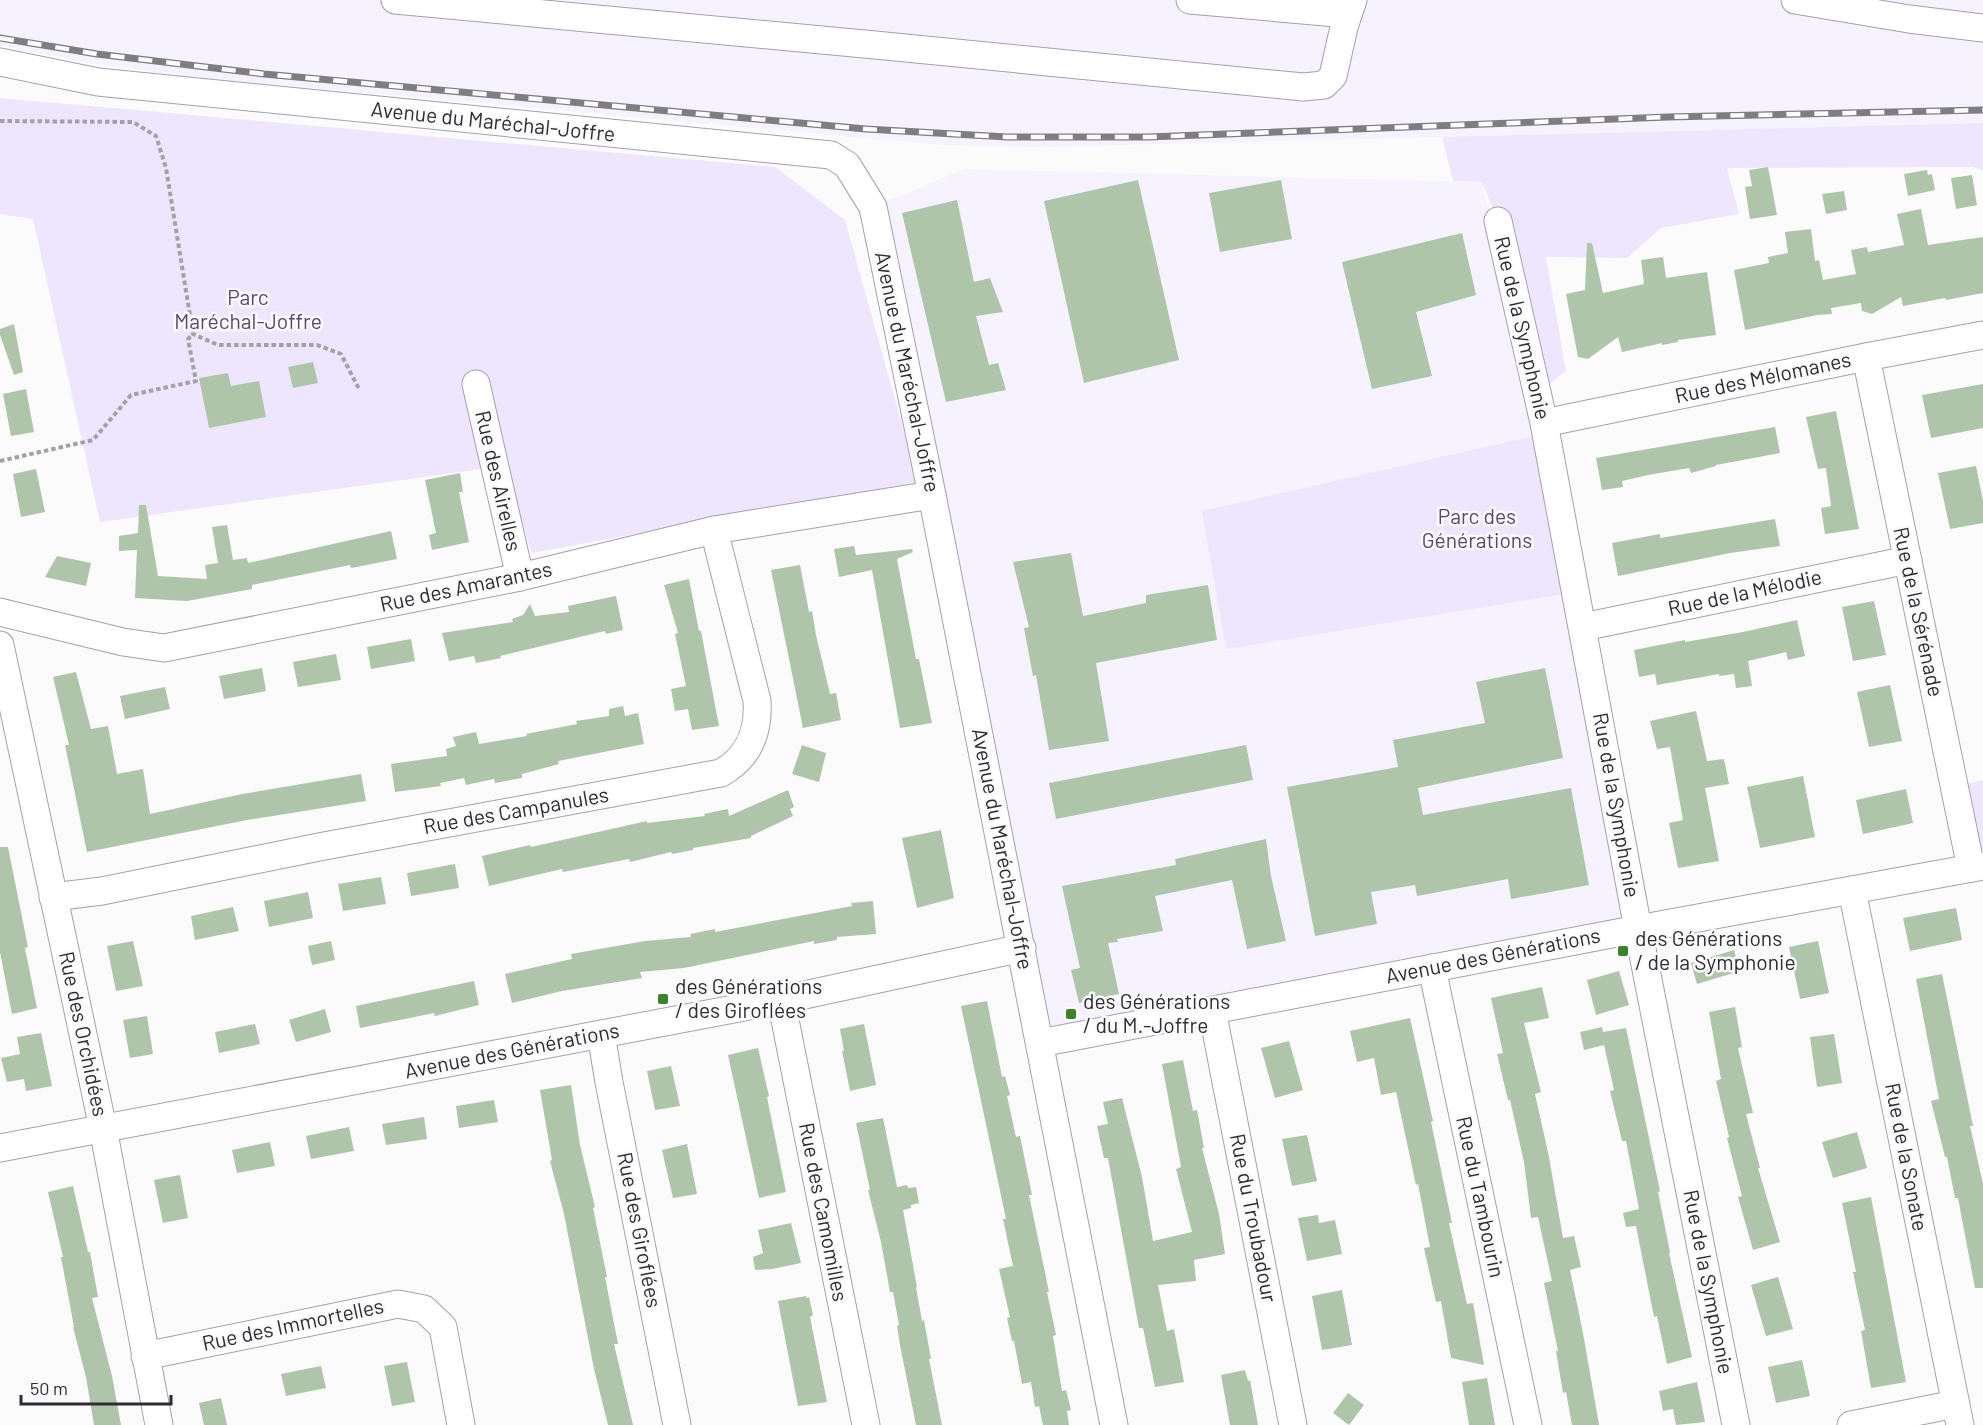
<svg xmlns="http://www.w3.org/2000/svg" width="1983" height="1425" viewBox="0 0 1983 1425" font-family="Barlow,sans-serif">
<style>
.built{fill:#f6f2ff}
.green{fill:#eee6ff}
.building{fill:#aec5a9}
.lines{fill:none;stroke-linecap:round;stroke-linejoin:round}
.minor-casing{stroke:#a59eb4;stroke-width:29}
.path{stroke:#a2a1a5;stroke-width:4;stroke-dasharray:4.5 3;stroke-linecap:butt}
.minor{stroke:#fff;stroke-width:27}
.rail-casing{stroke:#7e7d82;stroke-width:7}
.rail{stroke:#fbfbfb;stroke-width:4.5;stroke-dasharray:14;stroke-linecap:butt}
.poi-dot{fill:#3c8226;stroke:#fbfbfb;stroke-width:2}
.labels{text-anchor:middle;stroke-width:5;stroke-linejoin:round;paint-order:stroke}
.street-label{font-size:21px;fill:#2e2b34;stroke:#fbfbfb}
.park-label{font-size:21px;fill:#564673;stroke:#fbfbfb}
.poi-label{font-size:21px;fill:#2e2b34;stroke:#fbfbfb;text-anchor:start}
</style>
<rect width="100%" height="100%" fill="#fbfbfb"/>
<g class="built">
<path d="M0 0H1983V123L1044 147 942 145 189 77 90 63 0 45Z"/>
<path d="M965 169 1482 182 1502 270 1638 929 1040 1043 873 207Z"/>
</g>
<g class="green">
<path d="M0 98 775 167 845 220 918 482 532 553 503 466 100 522 33 219 0 214Z"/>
<path d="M1983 123V171L1973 167 1727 168 1739 214 1661 228 1627 258 1546 257 1566 371 1537 394 1498 221 1482 182 1453 181 1442 137Z"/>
<path d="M1539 435 1570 593 1226 649 1202 511Z"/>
<path d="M1983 780V865L1954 786Z"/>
</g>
<g class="building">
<path d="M1768 167 1777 215 1750 219 1745 187 1752 186 1749 170Z"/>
<path d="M1927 170 1928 175 1932 174 1935 190 1908 196 1904 174Z"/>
<path d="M1972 175 1977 205 1956 209 1951 178Z"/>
<path d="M1138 180 1179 360 1084 383 1044 201Z"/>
<path d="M1281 180 1292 239 1220 252 1209 193Z"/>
<path d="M1844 191 1847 210 1826 214 1822 194Z"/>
<path d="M957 200 974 282 990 278 1003 312 976 316 989 365 998 363 1006 390 946 402 902 213Z"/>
<path d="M1921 209 1928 245 1983 237V293L1946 300 1945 298 1903 306 1901 297 1872 314 1862 311 1861 303 1831 308 1832 314 1817 315 1745 330 1734 270 1769 263 1768 257 1788 253 1785 232 1811 229 1815 261 1819 260 1823 280 1856 274 1851 250 1867 247 1868 252 1904 245 1897 214Z"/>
<path d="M1462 233 1476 295 1416 312 1432 376 1372 389 1342 262Z"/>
<path d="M1587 243H1592L1603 293 1644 284 1641 260 1663 257 1666 278 1707 272 1716 335 1678 340V342L1662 345V343L1622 352 1618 337 1588 359 1578 357 1566 294 1585 290Z"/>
<path d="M14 324 23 372 14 375 0 335V329Z"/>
<path d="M313 362 318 383 293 388 288 367Z"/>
<path d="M228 373 231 386 259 381 266 417 209 428 199 378Z"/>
<path d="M1983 384V428L1931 438 1922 395Z"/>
<path d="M26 389 34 432 11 436 3 394Z"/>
<path d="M1836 411 1859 529 1825 534 1821 508 1831 506 1826 468 1818 469 1806 417Z"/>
<path d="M1775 427 1780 453 1716 465V466L1691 473 1689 468 1648 475 1622 481 1623 487 1602 490 1596 458Z"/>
<path d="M1976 466 1983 501V523L1950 529 1938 473Z"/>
<path d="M36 469 45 512 21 517 13 474Z"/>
<path d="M460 473 463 492H459L469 542 432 550 429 535 436 533 425 480Z"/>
<path d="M139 505H146L158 576 207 579 205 565 218 563 212 527 227 525 233 560 247 558 248 563 391 531 397 559 351 568 350 565 252 585V589L187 601 135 598 137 550 119 551V536L138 533Z"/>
<path d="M1775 519 1780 546 1730 553 1618 576 1612 543 1660 534V538Z"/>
<path d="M854 546 856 555 912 549 913 552 897 559 916 659H919L932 723 900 728 872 570 839 577 834 549Z"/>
<path d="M1071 553 1083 616 1146 603V595L1208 585 1217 640 1096 663 1109 741 1049 750 1036 675 1033 676 1024 628 1029 627 1013 562Z"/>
<path d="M57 556 91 563 86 586 45 577Z"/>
<path d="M800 565 809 612 812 611 816 635 830 694 836 693 841 720 803 728 771 570Z"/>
<path d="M689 579 699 631H701L719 726 692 730 688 709 675 711 671 689 686 686 675 634 678 633 664 585Z"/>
<path d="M616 596 623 630 606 634 605 631 500 656 501 658 476 663 474 656 449 661 442 633 513 622 512 619 523 615 530 604 535 616 569 612 568 606Z"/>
<path d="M1874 601 1886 655 1853 661 1842 607Z"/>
<path d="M1797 620 1805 656 1788 660 1786 652 1748 661 1752 686 1736 688 1734 674 1719 676V674L1657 685 1655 674 1639 677 1634 650 1685 640V642L1743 632Z"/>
<path d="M411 639 415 661 371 669 367 647Z"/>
<path d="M336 654 341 680 298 687 293 662Z"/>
<path d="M262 668 266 691 224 699 219 676Z"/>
<path d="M1545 668 1563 758 1418 788 1423 815 1571 788 1589 885 1511 899 1508 879 1417 896 1415 885 1371 892 1377 924 1315 936 1287 787 1398 767 1393 740 1485 723 1476 682Z"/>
<path d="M76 672 91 729 108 726 117 774 143 769 150 814 242 794 361 774 366 801 247 820 87 852 65 745H69L53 677Z"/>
<path d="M1890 685 1902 741 1869 747 1857 692Z"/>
<path d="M165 687 170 709 125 719 120 696Z"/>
<path d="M623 706 625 716 638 713 644 744 558 761 559 764 522 774V778L495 783 494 779 466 785 464 778 440 783 441 786 395 792 391 764 447 756 446 749 456 746 453 737 476 732 479 744 527 736 526 734 577 724 576 721 609 716V709Z"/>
<path d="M1696 711 1707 761 1724 759 1729 784 1705 788 1719 861 1678 868 1669 823 1683 820 1670 747 1657 749 1650 721Z"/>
<path d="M802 745 826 753 819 782 792 774Z"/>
<path d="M1246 745 1253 780 1056 819 1049 783Z"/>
<path d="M1803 776 1815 837 1760 848 1747 787Z"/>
<path d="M1906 789 1913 823 1863 834 1856 800Z"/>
<path d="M788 790 794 807 790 809 793 816 751 836V838L693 848V850L672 854 671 852 630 862 629 859 563 872 562 869 489 886 482 856 530 845 531 847 647 821V823L705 816 704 814 728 809 729 816Z"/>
<path d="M941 830 954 898 917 908 902 838Z"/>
<path d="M1266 839 1271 876 1286 941 1247 949 1232 880 1155 896 1163 931 1117 939 1118 942 1108 943 1119 994 1079 1003 1071 970 1080 968 1062 886 1176 865 1175 859Z"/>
<path d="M0 847H8L28 947 25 948 37 1008 12 1014 0 952Z"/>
<path d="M455 864 459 888 411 896 407 873Z"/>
<path d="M381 877 386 904 343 911 338 884Z"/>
<path d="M308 892 313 918 269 927 264 901Z"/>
<path d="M873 901 876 934 837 937V940L814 944V941L684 968 640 972 642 978 562 991 512 1003 505 974 572 959 571 954 645 941 691 937 690 934 715 929V932L852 906 851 903Z"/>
<path d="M233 907 239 931 195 940 191 916Z"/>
<path d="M1956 908 1962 940 1910 951 1903 918Z"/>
<path d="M133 941 143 986 116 991 107 946Z"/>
<path d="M331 941 335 960 312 965 308 946Z"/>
<path d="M1818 941 1829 993 1800 999 1789 947Z"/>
<path d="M1734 950 1740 971 1697 984 1691 963Z"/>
<path d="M1619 971 1629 1005 1596 1015 1587 980Z"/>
<path d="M1942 974 1973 1126H1970L1983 1184V1288H1975L1958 1198H1955L1947 1157H1945L1931 1101 1939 1099 1916 979Z"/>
<path d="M474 981 479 1005 435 1016 434 1013 360 1028 356 1006Z"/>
<path d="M1542 987 1549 1018 1524 1023 1541 1092 1535 1094 1549 1157 1563 1238 1574 1236 1581 1267 1570 1270 1583 1333 1599 1425H1572L1566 1392 1563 1393 1556 1351H1558L1544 1283 1552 1281 1538 1217 1531 1218 1524 1162 1510 1100H1508L1497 1054 1503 1053 1491 998Z"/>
<path d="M987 1001 1002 1077 1005 1076 1010 1095 1007 1096 1016 1137 1020 1136 1032 1195H1029L1049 1292H1047L1056 1335 1053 1336 1062 1391 1066 1390 1071 1410 1067 1411 1069 1425H1043L1039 1406 1035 1407 1031 1382 1022 1384 1014 1341H1012L1007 1318 1010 1317 999 1269 1013 1266 1003 1219H1006L961 1006Z"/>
<path d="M1735 1007 1742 1047 1738 1048 1753 1113 1746 1114 1760 1168H1758L1780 1242 1753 1250 1738 1197 1742 1196 1727 1138 1729 1137 1716 1081 1721 1079 1709 1012Z"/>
<path d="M325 1009 331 1032 296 1042 289 1020Z"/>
<path d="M147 1016 153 1054 130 1058 123 1020Z"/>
<path d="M1410 1018 1433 1121 1431 1122 1452 1223H1449L1467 1304 1473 1303 1484 1365 1451 1358 1441 1301 1436 1302 1424 1248 1430 1247 1418 1184 1416 1185 1396 1092 1381 1095 1374 1058 1357 1062 1350 1031Z"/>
<path d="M255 1024 260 1044 219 1053 215 1032Z"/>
<path d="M864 1024 876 1085 850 1091 842 1051H844L840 1029Z"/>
<path d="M1602 1027 1603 1032 1626 1028 1660 1191 1658 1192 1670 1252 1669 1253 1692 1357 1667 1364 1657 1316 1654 1317 1636 1226 1626 1227 1623 1213 1639 1209 1626 1141H1622L1610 1091 1614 1090 1604 1045 1584 1050 1580 1032Z"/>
<path d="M41 1033 52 1086 26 1091 24 1079 7 1082 1 1058 20 1054 17 1037Z"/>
<path d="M1834 1034 1842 1083 1817 1087 1810 1037Z"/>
<path d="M1289 1041 1303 1090 1275 1098 1261 1048Z"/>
<path d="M758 1048 769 1096 767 1097 786 1192 759 1198 728 1055Z"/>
<path d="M1183 1060 1193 1111 1197 1110 1204 1148H1202L1219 1214 1225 1254 1194 1260 1196 1281 1158 1285 1167 1331 1174 1329 1184 1382 1155 1387 1143 1328H1139L1108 1158H1104L1097 1126 1108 1124 1103 1102 1122 1098 1142 1177 1153 1241 1192 1232 1176 1169 1181 1167 1162 1064Z"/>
<path d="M671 1066 680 1106 655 1110 647 1071Z"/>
<path d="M571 1085 580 1145 595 1207 593 1208 607 1277H605L618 1344H614L633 1425H608L594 1369 564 1214 550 1161 552 1160 540 1090Z"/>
<path d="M494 1100 498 1122 459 1128 456 1106Z"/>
<path d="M424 1117 427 1139 386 1145 382 1124Z"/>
<path d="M883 1118 897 1187 907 1185 908 1188 916 1187 919 1203 911 1205V1208L903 1210 917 1287H916L922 1321 924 1320 931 1359H929L942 1425H916L900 1345 897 1326 899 1325 893 1292H890L881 1242 868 1190H870L856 1123Z"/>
<path d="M349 1127 354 1151 311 1159 306 1136Z"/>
<path d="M1857 1132 1867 1168 1833 1178 1822 1142Z"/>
<path d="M1307 1135 1317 1181 1292 1186 1282 1139Z"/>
<path d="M270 1142 275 1166 237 1173 232 1150Z"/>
<path d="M687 1144 697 1194 673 1198 662 1150Z"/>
<path d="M180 1175 188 1218 163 1223 154 1180Z"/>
<path d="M73 1186 88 1252H90L98 1297 92 1298 112 1376 121 1425H94L86 1377 73 1327H74L61 1257H63L48 1192Z"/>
<path d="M1871 1197 1906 1382 1871 1388 1861 1331 1865 1330 1853 1272H1856L1842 1203Z"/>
<path d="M1318 1215 1319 1223 1335 1220 1342 1254 1307 1261 1298 1218Z"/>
<path d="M791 1223 801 1263 772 1269 755 1270 753 1257 763 1253 758 1230Z"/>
<path d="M1778 1277 1793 1329 1766 1336 1751 1285Z"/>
<path d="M1342 1290 1352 1345 1322 1350 1312 1296Z"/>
<path d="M806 1296V1298L809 1297 813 1315 810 1317 827 1402 798 1406 778 1301Z"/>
<path d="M1802 1360 1810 1396 1776 1403 1768 1367Z"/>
<path d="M407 1362 415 1402 392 1406 384 1366Z"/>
<path d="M321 1366 326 1388 286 1396 281 1374Z"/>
<path d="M1245 1370 1248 1381 1250 1380 1258 1425H1230L1221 1375Z"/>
<path d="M1487 1378 1495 1425H1469L1462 1382Z"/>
<path d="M1697 1382 1705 1422 1676 1425 1673 1409 1663 1411 1659 1391Z"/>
<path d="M1348 1393 1364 1405 1349 1425 1333 1413Z"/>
<path d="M221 1398 227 1425H204L199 1403Z"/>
</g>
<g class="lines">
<defs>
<g id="minor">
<path d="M395 0 875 45 1303 87 1324 85 1333 76 1344 27 1353 0"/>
<path d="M1190 0 1348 14"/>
<path d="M1795 0 1909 19 1983 28"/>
<path d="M0 62 98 82 831 155 847 165 873 207 932 495 1114 1425"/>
<path d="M1498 221 1544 423 1638 929 1736 1425"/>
<path d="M1866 357 1971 868"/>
<path d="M476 384 520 577"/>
<path d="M1544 423 1866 357 1983 335"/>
<path d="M0 612 123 642 164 648 520 577 714 530 932 495"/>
<path d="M1583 627 1908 560"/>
<path d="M0 645 103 1128 159 1425"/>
<path d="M1852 890 1960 1425"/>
<path d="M53 897 102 891 319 847 721 773C749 757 759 732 757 701L714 530"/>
<path d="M1432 968 1528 1425"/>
<path d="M781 1000 866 1425"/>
<path d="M1212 1010 1293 1425"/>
<path d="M601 1034 609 1082 677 1425"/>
<path d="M1040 1043 1638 929 1983 866"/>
<path d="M0 1148 781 1000 1022 948"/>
<path d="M145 1356 398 1304 424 1309 443 1327 461 1425"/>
<path d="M1851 1425 1955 1404"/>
</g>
</defs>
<use href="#minor" class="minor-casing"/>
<g class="path">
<path d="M0 121 133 122 156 136 166 168 193 334 218 345H317L341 354 359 389"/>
<path d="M0 461 93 440 131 395 196 381 188 339 193 334"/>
</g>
<use href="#minor" class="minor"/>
<defs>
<path id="rail" d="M0 38 97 54 264 74 866 129 1007 137H1148L1668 117 1983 110"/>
</defs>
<use href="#rail" class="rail-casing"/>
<use href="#rail" class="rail"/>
</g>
<g class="poi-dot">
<rect x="1617" y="945" width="12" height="12" rx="3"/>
<rect x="657" y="993" width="12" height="12" rx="3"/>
<rect x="1065" y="1008" width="12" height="12" rx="3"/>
</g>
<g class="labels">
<g class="street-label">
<text transform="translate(493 122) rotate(6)" y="7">Avenue du Maréchal-Joffre</text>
<text transform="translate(1522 328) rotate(77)" y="7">Rue de la Symphonie</text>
<text transform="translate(907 372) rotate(78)" y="7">Avenue du Maréchal-Joffre</text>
<text transform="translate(1763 378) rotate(-12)" y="7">Rue des Mélomanes</text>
<text transform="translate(498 481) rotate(77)" y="7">Rue des Airelles</text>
<text transform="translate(466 587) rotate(-12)" y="7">Rue des Amarantes</text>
<text transform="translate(1745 593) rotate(-12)" y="7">Rue de la Mélodie</text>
<text transform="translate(1918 612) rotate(78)" y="7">Rue de la Sérénade</text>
<text transform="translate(1616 805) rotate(80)" y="7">Rue de la Symphonie</text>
<text transform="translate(516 811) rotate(-10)" y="7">Rue des Campanules</text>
<text transform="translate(1002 849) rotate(79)" y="7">Avenue du Maréchal-Joffre</text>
<text transform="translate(1493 956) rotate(-11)" y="7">Avenue des Générations</text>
<text transform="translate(83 1034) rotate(78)" y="7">Rue des Orchidées</text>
<text transform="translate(512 1051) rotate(-11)" y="7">Avenue des Générations</text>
<text transform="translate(1906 1157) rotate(79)" y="7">Rue de la Sonate</text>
<text transform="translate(1480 1197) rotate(78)" y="7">Rue du Tambourin</text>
<text transform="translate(823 1212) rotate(79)" y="7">Rue des Camomilles</text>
<text transform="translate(1253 1218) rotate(79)" y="7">Rue du Troubadour</text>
<text transform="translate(639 1230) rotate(79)" y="7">Rue des Giroflées</text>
<text transform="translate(1708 1282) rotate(79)" y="7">Rue de la Symphonie</text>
<text transform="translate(293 1325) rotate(-12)" y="7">Rue des Immortelles</text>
</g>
<g class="park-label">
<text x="248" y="305">Parc<tspan x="248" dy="24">Maréchal-Joffre</tspan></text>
<text x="1477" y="524">Parc des<tspan x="1477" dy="24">Générations</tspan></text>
</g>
<g class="poi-label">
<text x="1635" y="946">des Générations<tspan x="1635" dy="24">/ de la Symphonie</tspan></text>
<text x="675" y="994">des Générations<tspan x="675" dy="24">/ des Giroflées</tspan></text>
<text x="1083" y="1009">des Générations<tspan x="1083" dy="24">/ du M.-Joffre</tspan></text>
</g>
</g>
<path d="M21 1395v9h150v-9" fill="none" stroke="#2e2b34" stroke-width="3"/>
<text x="30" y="1395" font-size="18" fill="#2e2b34" stroke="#fbfbfb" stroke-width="4.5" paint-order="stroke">50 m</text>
</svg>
